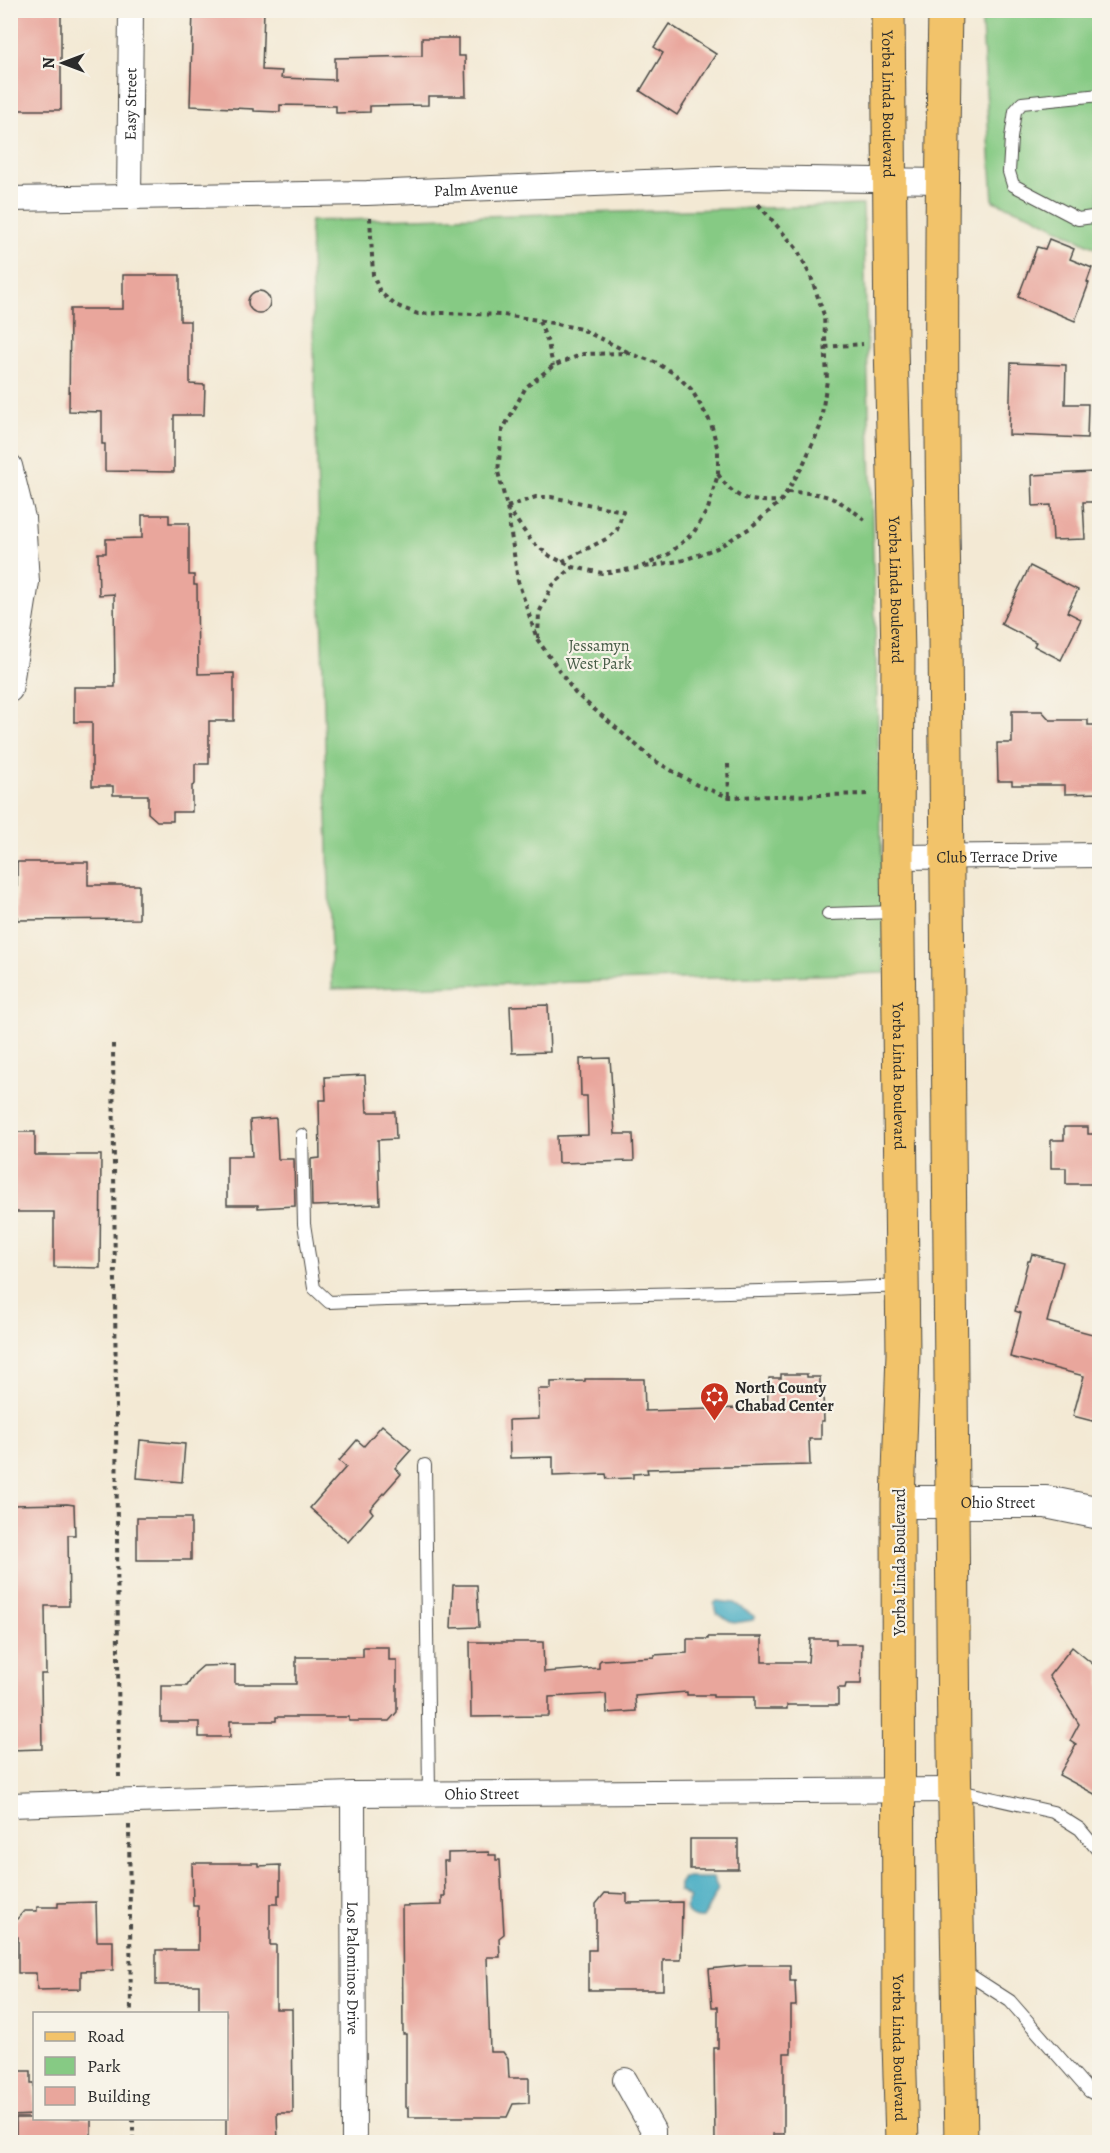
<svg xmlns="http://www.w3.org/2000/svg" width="1110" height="2153" viewBox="0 0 1110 2153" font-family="Alegreya,serif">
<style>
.green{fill:#86ca84;stroke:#587a58;stroke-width:1.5}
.water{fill:#44acc3;stroke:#386c77;stroke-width:1.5}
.building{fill:#e9a69c}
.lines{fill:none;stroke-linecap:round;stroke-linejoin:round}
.service-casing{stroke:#494844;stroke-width:14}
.minor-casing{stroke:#494844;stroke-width:26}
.tertiary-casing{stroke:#494844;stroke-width:34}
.primary-casing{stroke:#494844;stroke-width:35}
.path{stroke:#494844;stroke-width:4;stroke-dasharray:4.5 4.5;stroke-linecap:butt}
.service{stroke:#fff;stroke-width:12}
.minor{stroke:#fff;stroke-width:24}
.tertiary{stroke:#fff;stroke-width:32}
.primary{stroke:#f2c36a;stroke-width:33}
.labels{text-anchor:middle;stroke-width:4.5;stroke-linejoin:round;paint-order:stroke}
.street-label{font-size:16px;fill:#2b2b2b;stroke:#f7f3e8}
.park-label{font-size:16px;fill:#465b46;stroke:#f7f3e8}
.poi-label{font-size:16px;font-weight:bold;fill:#2b2b2b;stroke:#f7f3e8;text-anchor:start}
</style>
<rect width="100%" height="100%" fill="#f7f3e8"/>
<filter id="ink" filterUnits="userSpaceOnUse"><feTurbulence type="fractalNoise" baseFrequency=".0167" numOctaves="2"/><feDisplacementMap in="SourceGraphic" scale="12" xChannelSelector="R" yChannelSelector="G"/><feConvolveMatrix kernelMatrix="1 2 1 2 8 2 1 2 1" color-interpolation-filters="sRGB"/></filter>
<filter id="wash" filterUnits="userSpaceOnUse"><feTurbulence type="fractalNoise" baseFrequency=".008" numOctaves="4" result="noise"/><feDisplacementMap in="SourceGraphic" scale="24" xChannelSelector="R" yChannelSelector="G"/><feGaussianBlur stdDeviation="1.35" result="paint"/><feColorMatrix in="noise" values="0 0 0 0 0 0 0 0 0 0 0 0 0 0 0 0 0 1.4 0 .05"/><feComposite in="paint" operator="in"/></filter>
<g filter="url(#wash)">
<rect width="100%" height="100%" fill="#f3e9d4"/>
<g class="green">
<path d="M981 11H1099V250L1033 216 993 201Z"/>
<path d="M863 205 885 973 332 989 310 221Z"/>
</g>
<g class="water">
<path d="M717 1601 734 1603 755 1617 753 1620 734 1623 716 1613 714 1604Z"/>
<path d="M683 1878H713L718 1889 703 1918C694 1919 688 1916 685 1908L690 1898 679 1891V1884Z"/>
</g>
<g id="blocks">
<g class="building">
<rect x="10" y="10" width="51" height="100"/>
<path d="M193 10H264L262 70 282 71 281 78 335 80V58L422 56V38H458V56H465L466 96H428V105L370 106V112L336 113V106L280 105V112L254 111V109L190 106Z"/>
<path d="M669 24 716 54 677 115 640 91 663 53 654 47Z"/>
<path d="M1049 239 1074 249 1070 259 1092 268 1087 282 1089 283 1075 321 1018 297 1037 247 1045 249Z"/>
<path d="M123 275H180V321H190V384L205 385 204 415H174V472L105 471V444H102V412L69 411 70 309H123Z"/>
<circle cx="259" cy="302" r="11"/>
<path d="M1011 363 1066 365 1065 404H1088L1087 438 1009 435Z"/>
<path d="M1093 472 1094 502H1083L1085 539 1053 540 1051 505 1033 506 1032 475Z"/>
<path d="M142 515H169V523H189V575H194V585H197L198 674 234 673V721H209V764H195V784L192 786V812H173V821H157L148 813V795H113V786H92V722H74V687H115L114 594 99 595 98 553H106V539L142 538Z"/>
<path d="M1030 566 1078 590 1067 612 1081 619 1061 660 1034 646 1036 642 1001 624Z"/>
<path d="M1012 711H1042L1050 720H1088V725H1100V793L1065 794V785H1012V781H998L997 743H1012Z"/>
<path d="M17 862H88V885H139V919L17 920Z"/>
<path d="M548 1005 550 1052 512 1053 510 1006Z"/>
<path d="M610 1058 615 1134H633L634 1161 558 1163 557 1136 588 1135 587 1096H581L580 1059Z"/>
<path d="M365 1075 367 1112H395L396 1139 378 1140 380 1204 312 1206 311 1159 320 1158 319 1100H326L325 1077Z"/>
<path d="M276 1118 278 1159H294L295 1206 258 1208V1205H227V1156H252L250 1120Z"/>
<path d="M1064 1127H1088V1134H1096V1184H1066V1168H1051V1140H1064Z"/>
<path d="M10 1132H35V1155H101L100 1268 54 1267V1212H10Z"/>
<path d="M1032 1254 1063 1262 1047 1322 1100 1336V1423L1073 1416 1084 1376 1010 1357 1021 1313 1015 1311 1028 1261H1030Z"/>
<path d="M781 1374H807V1377H820V1394H823L824 1421H821V1439H809L810 1465 647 1469 648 1473 633 1474V1478L607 1479 606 1474 553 1476V1457L510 1458 509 1420 539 1419 538 1389H551V1382L585 1381V1379H644L645 1411 712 1409 767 1407 769 1378H781Z"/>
<path d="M382 1425 411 1450 395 1468 401 1474 370 1509 373 1513 348 1542 310 1508 346 1467 339 1461 357 1440 364 1446Z"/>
<path d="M140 1440 185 1444 182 1482 137 1478Z"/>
<path d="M67 1504 74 1505 75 1535H68L69 1606H45L46 1674H41L42 1749 10 1750V1505Z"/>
<rect x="137" y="1518" width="54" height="42"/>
<path d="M453 1585H477L479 1627 451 1628Z"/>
<path d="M708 1637H762V1662H808L810 1639H836V1644H862L861 1684H846L845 1688H838V1705H787V1709H754V1697H713V1695H687V1692L635 1696 636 1711 607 1713 606 1694 549 1697V1716L471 1717 470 1642H543L544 1672 599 1668V1662L601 1660 654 1657V1655L687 1653V1639H708Z"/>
<path d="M363 1647H389V1660H397V1712L389 1721H349V1717H276V1721H230V1737H199V1722H161V1686H187L195 1673 203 1666 235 1665V1684H296V1657H363Z"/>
<path d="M1072 1647 1100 1670V1797L1059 1775 1076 1745 1070 1741 1079 1724 1049 1676Z"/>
<rect x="690" y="1839" width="48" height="30"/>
<path d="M489 1852V1855H496V1860H500L504 1934 499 1938 500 1957H487L490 2052H503L508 2059 509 2078H529V2103L513 2104 507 2117H408V2107H406V2034H403L402 1906 442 1905V1896H445L444 1861H448V1853Z"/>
<path d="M192 1863H258V1866L280 1865V1895H278V1904H270V1945H276V2009H292L293 2113H277L278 2142H226V2013H199V1985H156V1950H198V1906H193Z"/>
<path d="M605 1893 627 1894V1903L682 1902 681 1960H663V1990H588V1950H596V1904Z"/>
<path d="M96 1902 97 1941H113V1970L81 1971V1989L37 1990 36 1973H18V1937H10V1927L24 1911H37V1907H58V1903Z"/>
<path d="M748 1965H790V1981H795L796 2006H791V2053H784V2134H773V2142H715L714 2048H718V2007H712L709 1969Z"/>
<path d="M10 2071H31V2083H34V2115L10 2116Z"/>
<rect x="16" y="2118" width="75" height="24"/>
</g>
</g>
</g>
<g filter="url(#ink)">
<use href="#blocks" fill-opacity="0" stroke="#494844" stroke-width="1.5"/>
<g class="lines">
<defs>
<g id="service">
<path d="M1100 95 1022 103 1015 111 1011 138 1009 172 1013 185 1078 219 1100 216"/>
<path d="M828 914 897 912"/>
<path d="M302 1135 304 1224 314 1288 329 1302C519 1295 710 1295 900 1286"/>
<path d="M425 1465 429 1793"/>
<path d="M955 1790 1053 1812 1080 1829 1100 1853"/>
<path d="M962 1970 1010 2001 1089 2091 1100 2097"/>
</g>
<g id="minor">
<path id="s1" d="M129 197 131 10"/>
<path id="s2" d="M10 199 367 193 745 178 942 181"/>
<path d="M10 466 23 518 27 582 10 690"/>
<path id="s3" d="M897 857 1100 855"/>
<path id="s4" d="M353 1794 354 2142"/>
<path id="s5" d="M10 1805 353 1794 955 1790"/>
<path d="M625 2080 653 2130V2142"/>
</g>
<g id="tertiary">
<path id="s6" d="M898 1502H1046L1100 1513"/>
</g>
<g id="primary">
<path id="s7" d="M888 10 891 342 898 654 897 857 903 1353 898 1502 899 2043 902 2142"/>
<path d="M945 10C941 218 940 426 945 634L954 1752 961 2142"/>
</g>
</defs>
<use href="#service" class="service-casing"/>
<use href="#minor" class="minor-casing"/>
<use href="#tertiary" class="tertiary-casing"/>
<use href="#primary" class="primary-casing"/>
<g class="path">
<path d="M370 217 373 275 380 292 395 305 418 314 443 313 503 315 538 320 581 329 628 352"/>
<path d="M539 321 548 343 553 366"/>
<path d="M825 347 863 344"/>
<path d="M718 474C735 501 750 502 780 501"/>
<path d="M787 492C826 493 835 496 865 520"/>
<path d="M507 507 532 542 550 556 573 567 602 573 639 568 669 554 694 532 708 509 718 474V451L711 423 691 389 675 374 655 362 628 353 583 354 553 366 526 387 502 431 498 472 507 507 518 581 537 639 575 693 655 761 697 785 729 797 870 794"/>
<path d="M507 507 536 497H551L623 511 617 530 608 538 561 562"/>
<path d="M645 567 684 560 717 548 750 528 781 501 802 467 820 427 827 380 824 315 811 277 797 249 758 204"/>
<path d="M538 638 539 613 552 586 573 567"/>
<path d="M728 764 729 797"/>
<path d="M113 1044 119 1777"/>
<path d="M129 1825 131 2014"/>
<path d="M133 2118V2142"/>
</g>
<use href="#service" class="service"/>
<use href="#minor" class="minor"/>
<use href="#tertiary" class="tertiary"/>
<use href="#primary" class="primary"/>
</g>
</g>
<defs>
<symbol id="synagogue-pin" viewBox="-11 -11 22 30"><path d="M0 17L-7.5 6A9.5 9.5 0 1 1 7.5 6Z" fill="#c8321e" stroke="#f7f3e8"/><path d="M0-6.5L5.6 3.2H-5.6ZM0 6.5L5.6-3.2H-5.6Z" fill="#fff"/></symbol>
</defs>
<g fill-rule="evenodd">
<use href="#synagogue-pin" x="698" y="1380" width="33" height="45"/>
</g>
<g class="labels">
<g class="street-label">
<text dy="6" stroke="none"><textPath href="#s1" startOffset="93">Easy Street</textPath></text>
<text dy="6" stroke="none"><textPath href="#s7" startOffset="94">Yorba Linda Boulevard</textPath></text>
<text dy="6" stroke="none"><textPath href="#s2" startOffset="466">Palm Avenue</textPath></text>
<text dy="6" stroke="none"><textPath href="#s7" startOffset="580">Yorba Linda Boulevard</textPath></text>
<text dy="6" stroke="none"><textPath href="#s3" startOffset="100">Club Terrace Drive</textPath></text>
<text dy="6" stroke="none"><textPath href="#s7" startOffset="1066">Yorba Linda Boulevard</textPath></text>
<text dy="6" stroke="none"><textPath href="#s6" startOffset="100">Ohio Street</textPath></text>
<text transform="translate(899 1562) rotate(-90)" y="6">Yorba Linda Boulevard</text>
<text dy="6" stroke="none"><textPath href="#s5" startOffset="472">Ohio Street</textPath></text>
<text dy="6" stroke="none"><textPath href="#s4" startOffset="174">Los Palominos Drive</textPath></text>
<text dy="6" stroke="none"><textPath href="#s7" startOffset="2038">Yorba Linda Boulevard</textPath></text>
</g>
<g class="park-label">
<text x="599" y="651">Jessamyn<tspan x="599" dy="18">West Park</tspan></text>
</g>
<g class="poi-label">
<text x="735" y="1393">North County<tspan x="735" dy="18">Chabad Center</tspan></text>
</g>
</g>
<rect width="1110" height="2153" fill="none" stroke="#f7f3e8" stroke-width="36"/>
<rect x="33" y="2012" width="195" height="108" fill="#f7f3e8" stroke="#a5a39c" stroke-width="1.5"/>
<rect x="45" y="2032" width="30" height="9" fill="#f2c36a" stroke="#a5a39c" stroke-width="1.5"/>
<text x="87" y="2042" font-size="18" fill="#2b2b2b">Road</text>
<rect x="45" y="2057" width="30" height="18" fill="#86ca84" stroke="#a5a39c" stroke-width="1.5"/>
<text x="87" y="2072" font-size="18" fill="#2b2b2b">Park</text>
<rect x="45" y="2087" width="30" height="18" fill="#e9a69c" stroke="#a5a39c" stroke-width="1.5"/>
<text x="87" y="2102" font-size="18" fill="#2b2b2b">Building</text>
<g transform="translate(63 63) rotate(270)" stroke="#f7f3e8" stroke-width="4.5" paint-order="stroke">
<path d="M0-4.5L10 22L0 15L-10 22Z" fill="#2b2b2b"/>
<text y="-9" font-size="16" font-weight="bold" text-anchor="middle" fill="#2b2b2b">N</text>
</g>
</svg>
